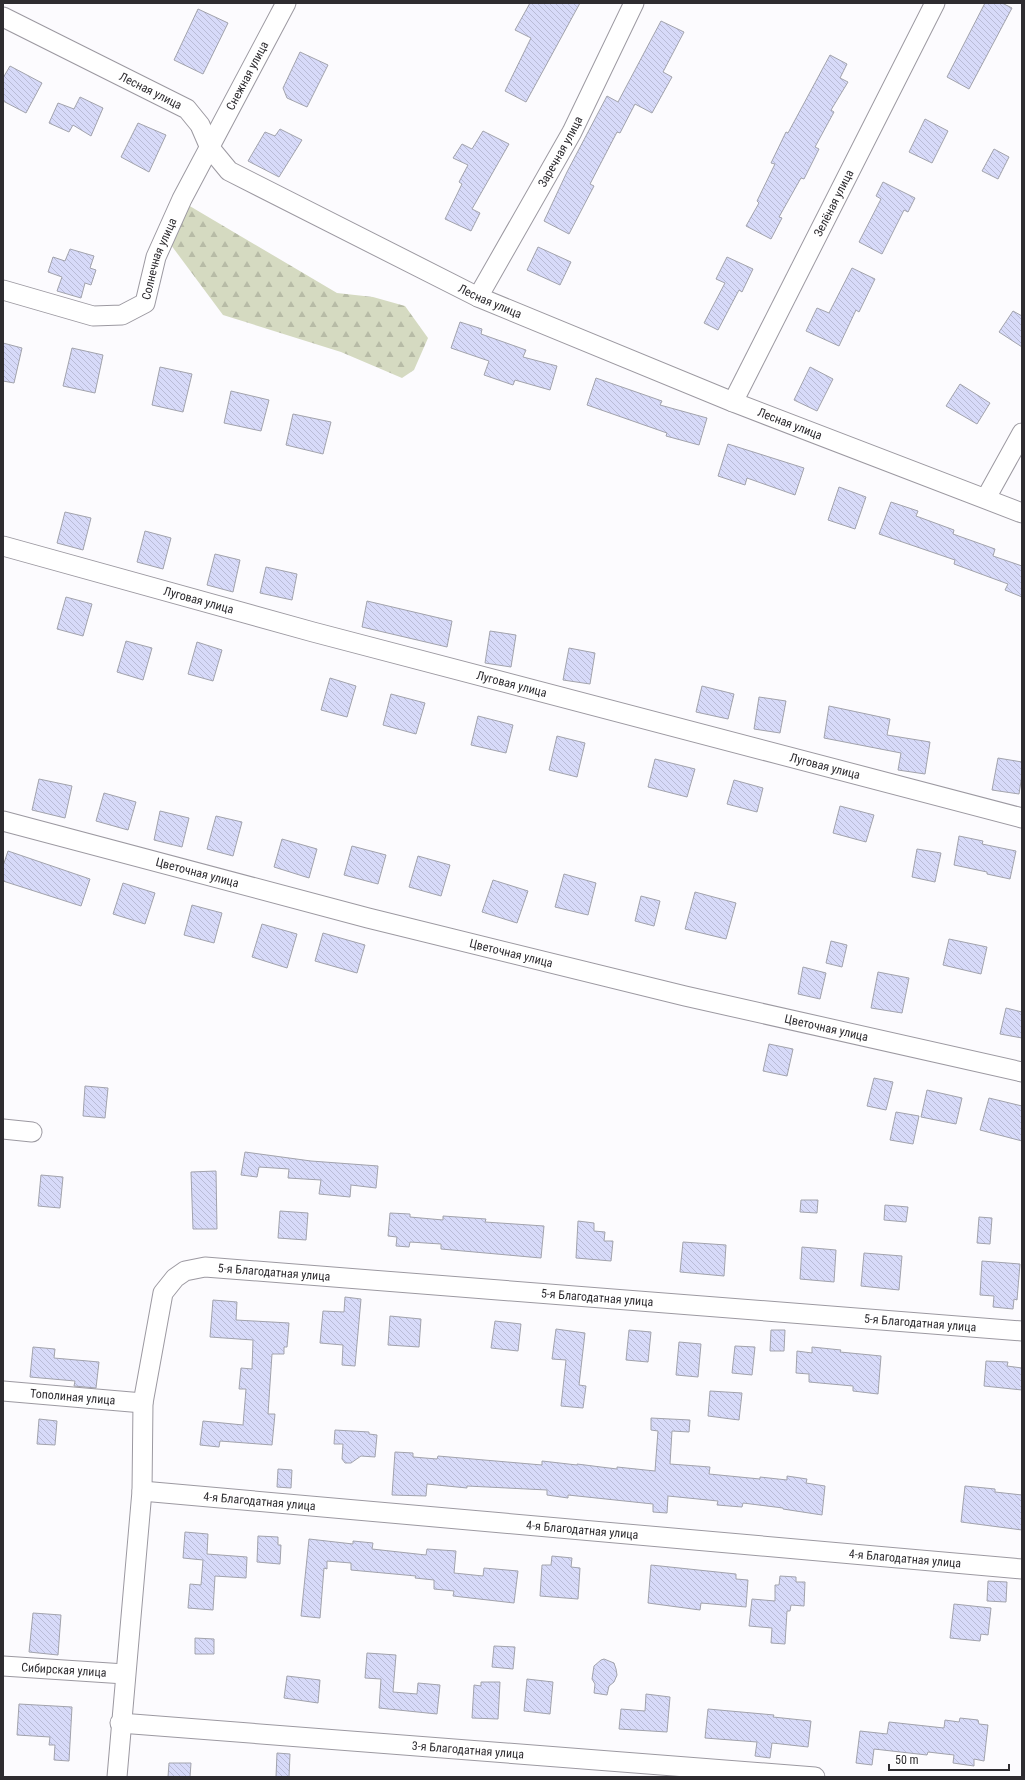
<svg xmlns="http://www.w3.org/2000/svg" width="1025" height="1780" viewBox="0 0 1025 1780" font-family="'Roboto Condensed',sans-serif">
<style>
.forest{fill:url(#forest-firs)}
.building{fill:url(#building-back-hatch);stroke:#a2a3ac}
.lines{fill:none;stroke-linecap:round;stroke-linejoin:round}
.street-casing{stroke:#9c99a1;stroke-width:21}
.street{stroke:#fff;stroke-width:19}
.labels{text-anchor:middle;stroke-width:3.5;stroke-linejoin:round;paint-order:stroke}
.street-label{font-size:12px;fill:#2e2c30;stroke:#fff}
</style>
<defs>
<pattern id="forest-firs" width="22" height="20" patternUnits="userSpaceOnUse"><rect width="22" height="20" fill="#d5dac1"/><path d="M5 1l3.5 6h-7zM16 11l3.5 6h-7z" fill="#b7bba6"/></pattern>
<pattern id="building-back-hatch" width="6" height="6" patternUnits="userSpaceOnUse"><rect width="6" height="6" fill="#d7daf9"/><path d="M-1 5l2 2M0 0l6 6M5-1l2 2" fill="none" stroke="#b9bbd6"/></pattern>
</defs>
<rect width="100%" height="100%" fill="#fcfbfe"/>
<path class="forest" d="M188 205 337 293 373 297 405 306 428 338 414 370 402 378 341 352 223 315 171 245Z"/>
<g class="building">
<path d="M530 3H580L526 102 505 91 531 38 515 30Z"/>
<path d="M985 3H1002L1012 8 969 89 947 77Z"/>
<path d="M198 9 228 23 203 74 174 60Z"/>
<path d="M661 21 684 32 663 72 672 77 652 113 635 104 620 133 617 132 590 184 594 186 569 234 544 221 567 172 607 96 618 102Z"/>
<path d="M300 52 328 65 307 107 287 98 283 88Z"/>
<path d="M830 55 847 64 840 78 848 82 831 110 834 112 815 147 819 149 804 179 801 178 779 217 782 218 771 239 746 226 759 203 757 201 775 164 771 163 786 132 788 133Z"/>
<path d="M10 66 42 83 26 113 3 101V78Z"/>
<path d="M80 97 103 108 91 136 73 125 69 132 49 123 58 103 74 109Z"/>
<path d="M925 119 948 131 932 163 909 152Z"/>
<path d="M138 123 166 135 149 172 121 157Z"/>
<path d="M280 129 302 140 279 177 248 161 265 132 275 136Z"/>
<path d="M483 131 509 144 472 209 480 213 471 231 445 219 462 184 459 182 468 165 453 158 462 144 472 149Z"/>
<path d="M994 149 1009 157 998 179 982 171Z"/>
<path d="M883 182 915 198 908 212 904 210 882 254 859 242 881 199 876 196Z"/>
<path d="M538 247 571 262 560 285 527 270Z"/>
<path d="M70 249 94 256 90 268 96 270 91 285 85 283 81 298 57 291 62 277 48 272 53 257 65 261Z"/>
<path d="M727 257 753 269 742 292 739 290 718 330 704 323 725 283 716 279Z"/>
<path d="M852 268 875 279 859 312 856 310 839 346 806 331 817 308 829 313Z"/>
<path d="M1013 311 1022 316V347L999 332Z"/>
<path d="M460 322 482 329 481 334 526 350 523 357 557 366 550 390 515 380 513 385 484 375 489 361 451 348Z"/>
<path d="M3 343 22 348 14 383 3 381Z"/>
<path d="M72 348 103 355 95 393 63 386Z"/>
<path d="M160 367 192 374 183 412 152 405Z"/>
<path d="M810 367 833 379 817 411 794 400Z"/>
<path d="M596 378 662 401 660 405 707 418 699 445 666 436 667 433 587 405Z"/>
<path d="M960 384 990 403 977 424 946 406Z"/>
<path d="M231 391 269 400 261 431 224 423Z"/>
<path d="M293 414 331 422 323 454 286 445Z"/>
<path d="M728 444 804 468 795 495 747 478 745 485 718 476Z"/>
<path d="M839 487 866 497 855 529 828 520Z"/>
<path d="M891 502 918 511 916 516 954 530 953 534 995 549 993 556 1022 566V597L1005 590 1008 584 954 564 955 560 879 534Z"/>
<path d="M65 512 91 518 83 550 57 543Z"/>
<path d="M145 531 171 538 163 569 137 562Z"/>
<path d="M215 554 240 560 233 592 207 585Z"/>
<path d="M266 567 297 574 292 600 260 593Z"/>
<path d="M66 597 92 604 83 636 57 629Z"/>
<path d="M367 601 452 621 447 647 362 627Z"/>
<path d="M490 631 516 635 511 667 485 663Z"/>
<path d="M126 641 152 648 143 680 117 672Z"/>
<path d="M197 642 222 650 213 681 188 674Z"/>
<path d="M569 648 595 653 590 684 563 680Z"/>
<path d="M330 678 356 686 347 717 321 710Z"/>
<path d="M702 686 734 694 728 719 696 712Z"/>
<path d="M391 694 425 703 416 734 383 725Z"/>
<path d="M759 697 786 701 780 733 754 729Z"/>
<path d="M829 706 890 719 887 735 930 742 925 774 898 770 901 753 824 738Z"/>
<path d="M478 716 513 725 506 753 471 745Z"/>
<path d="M557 736 585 743 577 777 549 770Z"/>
<path d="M998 758 1022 762V775L1019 794 992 790Z"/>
<path d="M655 759 695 769 687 797 648 787Z"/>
<path d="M39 779 72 786 65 818 32 810Z"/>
<path d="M734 780 763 788 757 812 727 804Z"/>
<path d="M104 793 136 802 128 830 96 821Z"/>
<path d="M840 806 874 815 866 842 833 833Z"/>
<path d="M160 811 189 818 182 847 154 840Z"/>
<path d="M216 816 242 822 233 856 207 849Z"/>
<path d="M959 836 983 841 982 844 1016 851 1010 879 987 874V872L954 865Z"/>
<path d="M282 839 317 849 309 878 274 867Z"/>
<path d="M352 846 386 855 378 884 344 875Z"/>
<path d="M917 849 941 853 935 882 912 877Z"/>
<path d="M8 851 90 879 81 906 3 881V866Z"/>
<path d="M418 856 450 865 441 896 409 887Z"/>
<path d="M564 874 596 883 588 915 555 907Z"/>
<path d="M493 880 528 891 517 923 482 912Z"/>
<path d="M123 883 155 893 145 924 113 914Z"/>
<path d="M695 892 736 903 726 939 685 929Z"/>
<path d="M641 896 660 901 654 926 635 921Z"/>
<path d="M192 905 222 913 214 943 184 935Z"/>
<path d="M262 924 297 934 287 968 252 957Z"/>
<path d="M323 933 365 945 357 973 315 961Z"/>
<path d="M949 939 987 947 981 974 943 965Z"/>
<path d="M831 941 847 945 842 967 826 963Z"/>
<path d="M803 967 826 973 820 999 798 994Z"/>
<path d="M878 972 909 978 902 1013 871 1008Z"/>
<path d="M1006 1008 1022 1012V1038L1000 1034Z"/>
<path d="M769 1044 793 1049 787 1076 763 1071Z"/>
<path d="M874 1078 893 1082 886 1110 867 1106Z"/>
<path d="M85 1086 108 1088 105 1118 83 1116Z"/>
<path d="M927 1090 962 1098 956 1124 921 1117Z"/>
<path d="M989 1098 1022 1106V1141L980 1130Z"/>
<path d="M896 1112 919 1116 913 1144 890 1140Z"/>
<path d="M245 1152 311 1161 378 1166 376 1188 351 1185 350 1197 319 1194 321 1180 288 1178 289 1169 259 1167 257 1177 241 1175Z"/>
<path d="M216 1171 217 1229H193L191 1172Z"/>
<path d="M41 1175 63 1177 60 1208 38 1206Z"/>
<path d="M801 1200H818L817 1213 800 1212Z"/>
<path d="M885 1205 908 1207 906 1222 884 1220Z"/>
<path d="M280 1211 308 1213 306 1240 278 1238Z"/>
<path d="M390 1213 410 1214V1217L443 1220V1216L486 1219 485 1222 544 1226 541 1258 441 1249V1244L410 1242 409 1247 396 1246 397 1237 388 1236Z"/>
<path d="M979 1217 992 1218 990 1244 977 1243Z"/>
<path d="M578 1221 594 1223V1231L605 1232 604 1241H613L611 1261 576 1258Z"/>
<path d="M683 1242 726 1245 724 1276 680 1272Z"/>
<path d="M802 1247 836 1250 834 1282 800 1279Z"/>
<path d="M864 1253 902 1256 899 1290 861 1286Z"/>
<path d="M982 1261 1020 1264 1017 1300 1014 1299 1013 1309 993 1307 994 1296 980 1295Z"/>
<path d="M345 1297 361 1299 355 1366 342 1365 343 1345 320 1343 323 1311 344 1312Z"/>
<path d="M213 1300 237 1302 236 1320 289 1323 287 1347H284V1354H272L268 1414H275L272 1445 220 1441 219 1447 200 1445 203 1421 243 1425 246 1389H239L241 1368 252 1369 253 1340 210 1337Z"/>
<path d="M390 1316 421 1319 419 1347 388 1345Z"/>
<path d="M495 1321 521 1324 518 1351 491 1348Z"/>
<path d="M556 1329 585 1333 579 1385 586 1386 583 1408 561 1406 566 1360 552 1359Z"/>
<path d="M629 1330 651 1332 648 1362 626 1360Z"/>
<path d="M771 1330H785L784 1351H770Z"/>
<path d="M679 1342 701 1344 698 1377 676 1375Z"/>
<path d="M735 1346 755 1347 752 1375 732 1373Z"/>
<path d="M33 1347 55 1349 54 1358 99 1362 96 1388 74 1386 75 1381 30 1377Z"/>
<path d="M812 1347 841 1350 840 1352 881 1356 878 1394 853 1391V1386L809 1382V1374L796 1373 797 1351 812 1353Z"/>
<path d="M986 1361 1008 1362 1007 1366 1022 1368V1390L984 1386Z"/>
<path d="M710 1391 742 1393 739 1420 708 1416Z"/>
<path d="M651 1418 690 1420 689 1432 672 1431 670 1464 710 1467 709 1474 760 1479V1477L787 1480V1476L807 1479 806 1483 825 1486 822 1515 783 1509V1508L743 1503 742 1507 717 1505 718 1501 668 1496 667 1513 653 1512V1504L568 1495V1498L547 1495V1490L467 1486V1488L427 1484 426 1496 392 1495 395 1452 413 1453V1457L437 1459 438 1456 542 1465V1461L577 1465V1464L617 1469V1467L655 1471 658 1431 651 1430Z"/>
<path d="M39 1419 57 1421 55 1445 37 1444Z"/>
<path d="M335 1430 369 1432V1434L377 1435 375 1457 361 1456 351 1463H345L342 1459 343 1444H334Z"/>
<path d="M278 1469 292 1470 291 1488 277 1487Z"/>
<path d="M965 1486 995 1489V1492L1022 1495V1530L961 1522Z"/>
<path d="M185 1532 208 1534 207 1554 247 1557 246 1578 215 1576 213 1610 188 1608 190 1584 201 1585 203 1560 183 1558Z"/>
<path d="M258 1536 278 1537V1545H281L280 1564 257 1562Z"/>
<path d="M309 1539 353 1544V1541L373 1543 372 1549 426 1555 427 1549 456 1551 454 1573 483 1576 484 1568 518 1571 514 1603 453 1596 454 1591 434 1589V1580L415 1578 416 1576 351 1570V1563L327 1561V1569L324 1568 320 1618 301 1616Z"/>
<path d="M552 1556 572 1558 571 1567 580 1568 578 1599 540 1596 542 1565H551Z"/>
<path d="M651 1565 736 1574V1579L748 1580 746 1607 701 1603 700 1610 648 1603Z"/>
<path d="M780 1576 796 1577V1582H805L804 1606 791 1605 790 1611H787L785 1644 771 1643 772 1628 749 1626 752 1599 775 1601V1585H779Z"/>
<path d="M988 1581 1007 1582 1006 1602 987 1601Z"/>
<path d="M954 1604 991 1608 988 1635 981 1634 980 1641 950 1638Z"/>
<path d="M33 1613 61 1615 58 1655 29 1652Z"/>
<path d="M195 1638 214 1639V1654H195Z"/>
<path d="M494 1646 515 1647 513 1669 492 1667Z"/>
<path d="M367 1653 396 1655 393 1692 417 1694 418 1683 440 1685 437 1714 379 1708 381 1679 365 1678Z"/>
<path d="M604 1659 614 1663 616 1669 617 1675 614 1682 609 1686 607 1695 594 1693 595 1684 592 1679 594 1666 601 1660Z"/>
<path d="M287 1676 320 1680 318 1703 284 1698Z"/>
<path d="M527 1679 553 1682 550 1714 524 1711Z"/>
<path d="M481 1682H500L498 1719 472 1718 474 1685 481 1686Z"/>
<path d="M646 1694 670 1697 667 1732 619 1729 621 1709 645 1711Z"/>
<path d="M19 1704 72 1707 69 1761 54 1760 55 1745H49L50 1737 17 1735Z"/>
<path d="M708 1709 774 1715 773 1717 811 1721 808 1747 772 1743 770 1758 755 1756 757 1742 705 1738Z"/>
<path d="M960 1718 978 1720 979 1724 988 1725 984 1761 974 1759V1766L953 1763 954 1755 928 1752 927 1755 874 1749 872 1765 856 1763 860 1731 887 1734 889 1722 944 1728 945 1720 959 1722Z"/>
<path d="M277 1753 290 1754 289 1777H276Z"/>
<path d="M169 1763H191L190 1777H168Z"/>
</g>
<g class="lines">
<defs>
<g id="street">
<path id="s1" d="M3 17 187 109 200 125 210 148 229 171 478 297 733 402 1022 513"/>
<path id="s2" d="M3 290 93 316 122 315 145 303 156 257 182 199 286 3"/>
<path id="s3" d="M478 297 572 132 634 3"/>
<path id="s4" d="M733 402 935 3"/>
<path d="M986 498 1022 433"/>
<path id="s5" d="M3 546 313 632 1022 818"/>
<path id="s6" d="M3 821 368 918 685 996 1022 1072"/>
<path d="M3 1129 32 1132"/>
<path id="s7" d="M3 1391 143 1403"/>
<path id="s8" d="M142 1491 1022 1569"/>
<path id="s9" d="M3 1666 125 1674"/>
<path id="s10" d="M120 1723 815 1777"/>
<path id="s11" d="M117 1777 142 1491 143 1403 163 1293 175 1278 185 1271 205 1267 1022 1331"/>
</g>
</defs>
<use href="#street" class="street-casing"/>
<use href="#street" class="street"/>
</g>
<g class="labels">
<g class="street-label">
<text dy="4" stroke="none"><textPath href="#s2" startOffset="399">Снежная улица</textPath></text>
<text dy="4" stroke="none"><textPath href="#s1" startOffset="165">Лесная улица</textPath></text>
<text dy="4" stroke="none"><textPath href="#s3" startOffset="167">Заречная улица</textPath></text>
<text dy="4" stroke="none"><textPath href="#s4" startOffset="223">Зелёная улица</textPath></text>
<text dy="4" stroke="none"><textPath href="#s2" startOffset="195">Солнечная улица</textPath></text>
<text dy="4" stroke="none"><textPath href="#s1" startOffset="573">Лесная улица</textPath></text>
<text dy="4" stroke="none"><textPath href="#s1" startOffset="897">Лесная улица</textPath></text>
<text dy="4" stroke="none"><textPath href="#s5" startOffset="203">Луговая улица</textPath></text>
<text dy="4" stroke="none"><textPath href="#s5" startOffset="527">Луговая улица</textPath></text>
<text dy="4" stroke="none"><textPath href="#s5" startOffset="851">Луговая улица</textPath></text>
<text dy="4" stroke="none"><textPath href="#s6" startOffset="201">Цветочная улица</textPath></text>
<text dy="4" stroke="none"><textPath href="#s6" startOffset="525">Цветочная улица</textPath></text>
<text dy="4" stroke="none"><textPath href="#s6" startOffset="849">Цветочная улица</textPath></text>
<text dy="4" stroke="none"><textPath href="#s11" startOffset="608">5-я Благодатная улица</textPath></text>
<text dy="4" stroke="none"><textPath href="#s11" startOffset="932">5-я Благодатная улица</textPath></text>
<text dy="4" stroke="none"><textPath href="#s11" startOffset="1256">5-я Благодатная улица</textPath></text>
<text dy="4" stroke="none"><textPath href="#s7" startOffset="70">Тополиная улица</textPath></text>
<text dy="4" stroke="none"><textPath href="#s8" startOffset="118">4-я Благодатная улица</textPath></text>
<text dy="4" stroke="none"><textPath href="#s8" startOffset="442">4-я Благодатная улица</textPath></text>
<text dy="4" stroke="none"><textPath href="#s8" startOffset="766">4-я Благодатная улица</textPath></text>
<text dy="4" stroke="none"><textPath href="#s9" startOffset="61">Сибирская улица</textPath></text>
<text dy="4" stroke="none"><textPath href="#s10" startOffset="349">3-я Благодатная улица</textPath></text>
</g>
</g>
<rect width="1025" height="1780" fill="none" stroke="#2e2c30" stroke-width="8"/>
<path d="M889 1764v6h120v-6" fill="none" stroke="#2e2c30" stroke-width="2"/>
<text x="895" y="1764" font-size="12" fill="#2e2c30" stroke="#ffffff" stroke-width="3" paint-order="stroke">50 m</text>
</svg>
